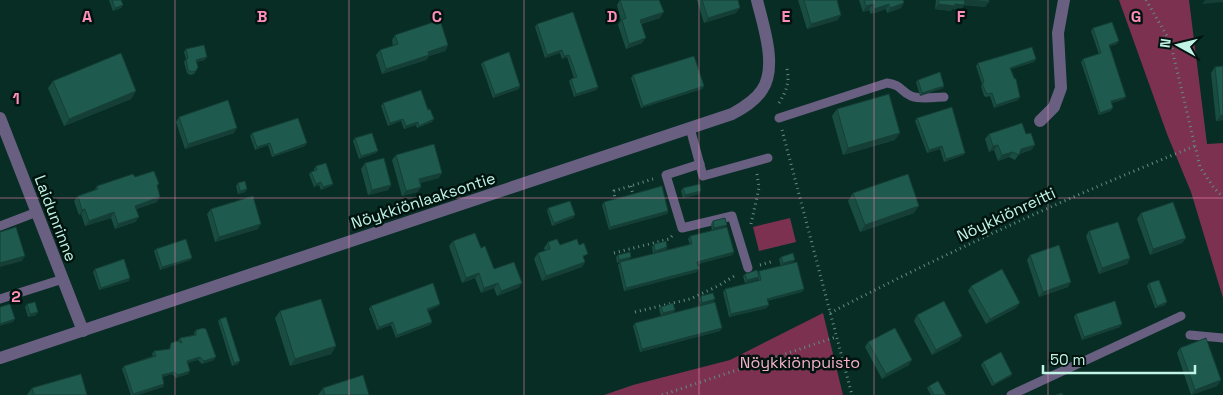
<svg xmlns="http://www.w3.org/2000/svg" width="1223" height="395" viewBox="0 0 1223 395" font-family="'Space Grotesk',sans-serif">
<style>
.green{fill:#7c3151}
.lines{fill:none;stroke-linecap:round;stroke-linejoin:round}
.path{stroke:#628d82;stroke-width:3;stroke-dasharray:1 4;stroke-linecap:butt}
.service{stroke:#685f81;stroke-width:9}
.minor{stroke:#685f81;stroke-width:12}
.wall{fill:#1a4d42}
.shaded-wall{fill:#153f36}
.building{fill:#1e5a4d;stroke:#153f36}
.grid{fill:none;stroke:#ff8eba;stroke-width:1;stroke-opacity:0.55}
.labels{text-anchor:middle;stroke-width:5;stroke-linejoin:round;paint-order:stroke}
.street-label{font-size:16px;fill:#c2f4e6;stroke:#00140f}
.park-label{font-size:16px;fill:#f8b0ca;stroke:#00140f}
.grid-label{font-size:16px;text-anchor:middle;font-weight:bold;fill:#ff8eba;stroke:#00140f;stroke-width:5;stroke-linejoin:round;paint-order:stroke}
</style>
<rect width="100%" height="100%" fill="#082d25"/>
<g class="green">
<path d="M1119 0H1189L1207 144 1223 143V298L1191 192 1167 134Z"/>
<path d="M790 218 796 242 759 251 753 227Z"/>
<path d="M823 313 843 395H604L633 385 730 360Z"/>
</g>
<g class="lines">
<g class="path">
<path d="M1146 0 1170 41 1200 167 1214 188 1223 197"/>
<path d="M779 103C786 92 790 82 787 69"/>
<path d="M782 130 852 395"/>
<path d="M631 186 633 196"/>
<path d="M615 201 614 191 653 179"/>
<path d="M751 224 759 188 757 174"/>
<path d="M614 253 669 239 672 236"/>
<path d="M760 265 774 261"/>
<path d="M635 312 690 299 718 286 736 275"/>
<path d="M830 313C949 251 1071 196 1195 146"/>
<path d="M662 395 836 337"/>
</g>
<g class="service">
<path d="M779 118 887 83C902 85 900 91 911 96 921 100 934 97 944 97"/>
<path d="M690 128 703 176 768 158"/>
<path d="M700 164 666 175 682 228 732 216 748 268"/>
<path d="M0 226 37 212"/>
<path d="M0 299 63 279"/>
<path d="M1190 335 1223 338"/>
<path d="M1011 395 1181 316"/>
</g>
<g class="minor">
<path d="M0 118 83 331"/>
<path d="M1040 121 1054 107 1061 88 1058 33 1064 0"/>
<path d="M0 358 732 114C743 108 755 101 762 90 778 67 763 25 757 0"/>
</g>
</g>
<g class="wall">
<path d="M109 0H121L123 5 121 8 113 11Z"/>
<path d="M620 0 660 18 641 24 642 43 626 49 618 25 621 20 617 5Z"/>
<path d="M697 0H738L736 13 704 23Z"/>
<path d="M798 0H837L838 20 807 29Z"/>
<path d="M859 0H903L901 8 887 13 886 9 871 14 869 10 863 12Z"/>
<path d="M936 0H989L985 7 964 5 961 10 952 9 951 11 935 9Z"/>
<path d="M573 12 598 87 596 90 574 97 569 81 571 79 574 78 567 57 562 59 560 53 545 58 535 27 537 24Z"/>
<path d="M1093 28 1117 44 1110 46 1124 99 1112 103 1111 111 1099 115 1081 62 1083 59 1099 54 1091 31Z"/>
<path d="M395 35 448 45 445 51 429 56 426 60 382 74 376 55 380 50 393 46 392 40Z"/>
<path d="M186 49 205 60 196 62V71L194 74 190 75 187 73 184 62 186 59 184 52Z"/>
<path d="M1036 59 1034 62 1011 69 1020 97 1018 100 994 108 990 96 986 97 984 96 981 86 982 84 976 66 978 63Z"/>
<path d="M483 62 519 89 493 98 481 64Z"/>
<path d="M1223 66V120L1216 121 1211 73 1215 67Z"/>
<path d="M633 75 704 86 702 89 641 108 631 78Z"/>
<path d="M918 80 944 86 943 88 920 96 916 82Z"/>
<path d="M53 81 136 91 131 99 64 126 48 88Z"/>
<path d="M383 103 432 122 417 128 416 125 404 129 401 121 388 126 381 106Z"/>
<path d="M837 109 895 140 843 155 832 116Z"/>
<path d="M179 117 234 133 185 149 176 122Z"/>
<path d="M917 118 965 153 963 155 944 162 940 149 927 153 915 121Z"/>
<path d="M252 133 305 146 272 157 268 145 255 150 250 136Z"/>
<path d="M989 134H1026L1035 145 1031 150 1019 154 1015 160 1009 157 998 161 994 150 989 152 985 139Z"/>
<path d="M355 138 376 153 359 159 353 141Z"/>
<path d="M396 155 439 178 420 183 421 187 417 192 402 196 392 160Z"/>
<path d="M365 163 391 185 388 190 368 195 361 169Z"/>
<path d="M316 166 333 184 331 186 321 190 319 185 314 187 309 174 311 172 314 171V169Z"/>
<path d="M135 177 157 187V202L136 209 139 217 135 222 115 229 111 218 85 226 81 214 79 215 74 201 78 196 94 191 97 186Z"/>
<path d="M238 183 247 189 245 192 238 194 236 186Z"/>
<path d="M683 188 701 191 699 194 683 198 681 191Z"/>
<path d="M853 193 914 213 860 232 848 201Z"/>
<path d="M604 202 668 211 667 214 609 230 602 205Z"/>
<path d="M548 208 575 215 573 218 552 226 547 211Z"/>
<path d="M211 209 258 229 215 242 207 214Z"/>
<path d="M1141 213 1186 238 1182 243 1150 255 1137 219Z"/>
<path d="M713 221 727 225 725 227 712 231 711 224Z"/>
<path d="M1089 231 1130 258 1127 264 1099 274 1086 236Z"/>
<path d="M690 236 734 252 732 255 698 264 697 272 624 291 618 265 620 262 617 263 616 257 618 255 631 257 629 260 653 254 652 247 654 244 667 247 666 250 690 244 688 239Z"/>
<path d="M453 241 481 248 494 269 522 283 518 288 497 296 494 288 481 293 475 278 462 283 449 246Z"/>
<path d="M548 242 560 245 584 259 585 262 582 267 542 281 534 259 538 253 545 251 544 248Z"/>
<path d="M156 249 190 260 160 270 154 251Z"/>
<path d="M1030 255 1071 282 1068 287 1039 297 1027 260Z"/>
<path d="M781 257 793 262 781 266 779 259Z"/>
<path d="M95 269 129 281 99 290 93 272Z"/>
<path d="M759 271 804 289 802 292 767 301V308L729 317 723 292 725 289 759 281 758 278 757 280 745 283 743 276 745 274 758 273Z"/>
<path d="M1149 283 1165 305 1155 308 1147 286Z"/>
<path d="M971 286 1016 308 986 324 968 291Z"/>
<path d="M701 296 715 299 713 302 701 306 699 299Z"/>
<path d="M27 304 38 312 36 315 28 317 25 307Z"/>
<path d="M440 304 438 306 428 311 432 322 430 325 396 338 391 325 377 330 369 309 371 306Z"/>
<path d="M661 307 675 310 673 313 661 316 659 309Z"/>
<path d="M280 311 336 346 331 354 290 366 275 318Z"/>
<path d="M1076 314 1120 327 1082 340 1074 317Z"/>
<path d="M917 315 962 336 959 341 932 355 914 321Z"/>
<path d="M220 319 238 364 232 366 218 321Z"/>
<path d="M635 323 720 331 640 352 633 326Z"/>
<path d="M196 330 214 360 202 364 198 360 187 363 190 371 188 374 176 378 172 374 162 377 164 384 163 387 138 395H131L122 369 124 366 153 356 152 354 154 351 169 349 171 343 178 342V341L180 338 194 335V333Z"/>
<path d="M868 342 909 365 882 379 865 347Z"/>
<path d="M1180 348 1221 380 1217 386 1191 395 1177 353Z"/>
<path d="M983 362 1012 374 1011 376 992 386 981 365Z"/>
<path d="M929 386 946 395H931L927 388Z"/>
<path d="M32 388 87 395H27Z"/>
<path d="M323 388 369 395H318Z"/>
</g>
<g class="shaded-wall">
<path d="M964 0H971L989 2 985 7 961 4Z"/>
<path d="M1205 0H1223V2L1202 4Z"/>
<path d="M904 3 901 8 887 13 890 8Z"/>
<path d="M873 4 869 10 863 12 866 6Z"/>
<path d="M889 4 886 9 871 14 874 9Z"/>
<path d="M938 4H955L964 5 961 10 952 9 951 11 935 9Z"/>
<path d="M123 5 121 8 113 11 115 8Z"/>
<path d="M740 8 736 13 704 23 708 18Z"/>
<path d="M664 12 660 18 636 26 640 20Z"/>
<path d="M841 15 838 20 807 29 811 24Z"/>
<path d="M646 38 642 43 626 49 629 44Z"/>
<path d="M1119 41 1117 44 1107 47 1109 45Z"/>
<path d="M448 45 445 51 429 56 426 60 382 74 386 69 428 52Z"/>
<path d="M562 50 560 53 545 58 547 55Z"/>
<path d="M569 55 567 57 562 59 564 56Z"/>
<path d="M207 57 205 60 194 62 196 60Z"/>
<path d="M1036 59 1034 62 1008 70 1010 68Z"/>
<path d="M520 86 519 89 493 98 495 95Z"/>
<path d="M704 86 702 89 641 108 643 106Z"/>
<path d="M944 86 943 88 920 96 922 93Z"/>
<path d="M598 87 596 90 574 97 576 94Z"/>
<path d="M136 91 131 99 64 126 69 119Z"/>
<path d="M1020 97 1018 100 994 108 996 105Z"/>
<path d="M1126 97 1124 99 1109 104 1111 101Z"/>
<path d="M1113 108 1111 111 1099 115 1100 113Z"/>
<path d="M1223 115V120L1216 121 1220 116Z"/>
<path d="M403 119 401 121 388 126 390 123Z"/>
<path d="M434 119 432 122 417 128 419 126Z"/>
<path d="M418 122 416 125 404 129 406 126Z"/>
<path d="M237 128 234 133 185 149 188 144Z"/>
<path d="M900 133 895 140 843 155 848 148Z"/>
<path d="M270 143 268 145 255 150 257 147Z"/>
<path d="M307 143 305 146 272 157 274 155Z"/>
<path d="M998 145 994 150 989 152 993 146Z"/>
<path d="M1035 145 1031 150 1018 154 1021 149Z"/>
<path d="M942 146 940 149 927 153 929 150Z"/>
<path d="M378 151 376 153 359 159 361 156Z"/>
<path d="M1013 152 1009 157 998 161 1002 155Z"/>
<path d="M965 153 963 155 944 162 946 159Z"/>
<path d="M442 173 439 178 415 184 419 179Z"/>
<path d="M321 182 319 185 314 187 316 184Z"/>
<path d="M333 184 331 186 321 190 323 187Z"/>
<path d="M391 185 388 190 368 195 372 190Z"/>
<path d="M421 187 417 192 402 196 406 191Z"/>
<path d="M247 189 245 192 238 194 240 191Z"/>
<path d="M701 191 699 194 683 198 685 195Z"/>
<path d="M160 197 157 202 131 211 135 206Z"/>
<path d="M919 206 914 213 860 232 865 225Z"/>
<path d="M85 209 81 214 79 215 82 210Z"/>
<path d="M668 211 667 214 609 230 610 227Z"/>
<path d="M114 212 111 218 85 226 89 221Z"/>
<path d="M575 215 573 218 552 226 554 223Z"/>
<path d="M139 217 135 222 115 229 118 224Z"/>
<path d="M261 224 258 229 215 242 219 237Z"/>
<path d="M727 225 725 227 712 231 714 228Z"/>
<path d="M1186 238 1182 243 1150 255 1153 249Z"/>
<path d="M667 247 666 250 653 254 655 251Z"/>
<path d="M734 252 732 255 695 265 697 262Z"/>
<path d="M25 256 22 261 0 267V263Z"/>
<path d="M631 257 629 260 617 263 619 260Z"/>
<path d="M192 258 190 260 160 270 162 267Z"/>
<path d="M1130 258 1127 264 1099 274 1102 268Z"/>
<path d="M795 260 793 262 781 266 783 263Z"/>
<path d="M585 262 582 267 542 281 546 276Z"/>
<path d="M699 269 697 272 624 291 626 288Z"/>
<path d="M479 273 475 278 462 283 466 278Z"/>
<path d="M759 277 757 280 745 283 747 280Z"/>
<path d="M130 278 129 281 99 290 101 288Z"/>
<path d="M1071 282 1068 287 1039 297 1043 292Z"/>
<path d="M498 283 494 288 481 293 484 288Z"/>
<path d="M522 283 518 288 497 296 501 291Z"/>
<path d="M804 289 802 292 765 301 767 299Z"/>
<path d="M715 299 713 302 701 306 702 303Z"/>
<path d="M1167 302 1165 305 1155 308 1157 306Z"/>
<path d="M1020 303 1016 308 986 324 990 319Z"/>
<path d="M440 304 438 306 425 312 427 309Z"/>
<path d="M769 305 767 308 729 317 731 314Z"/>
<path d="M675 310 673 313 661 316 663 313Z"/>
<path d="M38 312 36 315 28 317 30 314Z"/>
<path d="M15 319 13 322 0 326V324Z"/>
<path d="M393 322 391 325 377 330 379 327Z"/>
<path d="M432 322 430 325 396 338 397 335Z"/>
<path d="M1122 324 1120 327 1082 340 1084 337Z"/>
<path d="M722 328 720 331 640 352 642 349Z"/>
<path d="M962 336 959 341 932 355 936 350Z"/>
<path d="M336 346 331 354 290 366 295 359Z"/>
<path d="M200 357 198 360 185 364 187 361Z"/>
<path d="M216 357 214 360 202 364 204 361Z"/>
<path d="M912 360 909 365 882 379 886 374Z"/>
<path d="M240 361 238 364 232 366 234 363Z"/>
<path d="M190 371 188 374 176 378 178 375Z"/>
<path d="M174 372 172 374 160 378 162 375Z"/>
<path d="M1012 374 1011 376 992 386 994 384Z"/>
<path d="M1221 380 1217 386 1191 395 1195 390Z"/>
<path d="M164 384 163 387 138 395H133Z"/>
</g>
<g class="building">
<path d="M112 0H121L123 5 115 8Z"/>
<path d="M620 0H659L664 12 640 20 646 38 629 44 622 20 626 18Z"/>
<path d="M702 0H738L740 8 708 18Z"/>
<path d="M804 0H837L841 15 811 24Z"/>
<path d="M864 0H903L904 3 890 8 889 4 874 9 873 4 866 6Z"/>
<path d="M939 0H965L964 5 955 4V6L938 4Z"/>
<path d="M971 0H989V2Z"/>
<path d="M573 12 598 87 576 94 571 79 577 77 569 55 564 56 562 50 547 55 537 24Z"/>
<path d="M440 20 448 45 428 52 429 55 386 69 380 50 398 44 395 35Z"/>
<path d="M1112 22 1119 41 1109 45 1126 97 1111 101 1113 108 1100 113 1083 59 1101 53 1093 28Z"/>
<path d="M204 45 207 57 196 60 198 67 196 71 192 72 188 70 186 59 188 58 186 49Z"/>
<path d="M1032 47 1036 59 1010 68 1014 78 1016 79 1020 97 996 105 992 93 988 94 986 93 982 83 984 82 978 63Z"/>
<path d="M509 52 520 86 495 95 483 62Z"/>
<path d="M121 53 136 91 69 119 53 81Z"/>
<path d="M694 56 704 86 643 106 633 75Z"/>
<path d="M1223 66V115L1220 116 1215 67Z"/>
<path d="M940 72 944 86 922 93 918 80Z"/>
<path d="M421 90 428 110 430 109 434 119 419 126 418 122 406 126 403 119 390 123 383 103Z"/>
<path d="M889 94 900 133 848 148 837 109Z"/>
<path d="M228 100 237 128 188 144 179 117Z"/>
<path d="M952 107 965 153 946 159 942 146 929 150 917 118Z"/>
<path d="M298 118 307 143 274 155 270 143 257 147 252 133Z"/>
<path d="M1022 123 1026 134 1031 133 1035 145 1021 149 1019 155 1013 152 1002 155 998 145 993 146 989 134Z"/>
<path d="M372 133 378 151 361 156 355 138Z"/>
<path d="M434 144 442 173 419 179 421 187 406 191 396 155Z"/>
<path d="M384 158 391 185 372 190 365 163Z"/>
<path d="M326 163 333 184 323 187 321 182 316 184 311 172 317 170 316 166Z"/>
<path d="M154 171 159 184 157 185 160 197 135 206 139 217 118 224 114 212 89 221 85 209 82 210 78 196 98 189 97 186 133 174 135 177Z"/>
<path d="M908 174 919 206 865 225 853 193Z"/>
<path d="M245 181 247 189 240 191 238 183Z"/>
<path d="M700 184 701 191 685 195 683 188Z"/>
<path d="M662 186 668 211 610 227 604 202Z"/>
<path d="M253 196 261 224 219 237 211 209Z"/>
<path d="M570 201 575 215 554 223 548 208Z"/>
<path d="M1173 202 1186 238 1153 249 1141 213Z"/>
<path d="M725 218 727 225 714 228 713 221Z"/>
<path d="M1118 222 1130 258 1102 268 1089 231Z"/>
<path d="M16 227 25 256 0 263V232Z"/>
<path d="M727 227 734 252 697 262 699 269 626 288 620 262 692 244 690 236Z"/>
<path d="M475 233 481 248 485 246 494 269 514 262 522 283 501 291 498 283 484 288 479 273 466 278 453 241Z"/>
<path d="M186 239 192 258 162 267 156 249Z"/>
<path d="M557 239 560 245 577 239 579 245 584 243 588 254 583 256 585 262 546 276 538 253 550 249 548 242Z"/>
<path d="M666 241 667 247 655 251 654 244Z"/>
<path d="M1059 245 1071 282 1043 292 1030 255Z"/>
<path d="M630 252 631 257 619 260 618 255Z"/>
<path d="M793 253 795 260 783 263 781 257Z"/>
<path d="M124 259 130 278 101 288 95 269Z"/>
<path d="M797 262 804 289 767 299 769 305 731 314 725 289 761 280 759 271Z"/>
<path d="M1002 269 1020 303 990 319 971 286Z"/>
<path d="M757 270 759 277 747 280 745 274Z"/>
<path d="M1159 280 1167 302 1157 306 1149 283Z"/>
<path d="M433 283 440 304 427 309 432 322 397 335 393 322 379 327 371 306Z"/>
<path d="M713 293 715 299 702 303 701 296Z"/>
<path d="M321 299 336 346 295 359 280 311Z"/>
<path d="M944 301 962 336 936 350 917 315Z"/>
<path d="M1115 301 1122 324 1084 337 1076 314Z"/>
<path d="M35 302 38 312 30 314 27 304Z"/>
<path d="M715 302 722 328 642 349 635 323Z"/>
<path d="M673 303 675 310 663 313 661 307Z"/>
<path d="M10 304 15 319 0 324V307Z"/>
<path d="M226 317 240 361 234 363 220 319Z"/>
<path d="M203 328 206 329 216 357 204 361 200 357 187 361 190 371 178 375 174 372 162 375 164 384 133 394 124 366 156 356 154 351 170 349 171 343 177 341 182 343 180 338 196 335V330Z"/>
<path d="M895 328 912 360 886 374 868 342Z"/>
<path d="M1206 338 1221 380 1195 390 1180 348Z"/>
<path d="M1001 352 1012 374 994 384 983 362Z"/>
<path d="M81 374 87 395H34L32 388Z"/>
<path d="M363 375 369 395H325L323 388Z"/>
<path d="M938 381 946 395H934L929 386Z"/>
<path d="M1062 393 1063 395H1056Z"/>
</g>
<path class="grid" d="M175 0V395M349 0V395M524 0V395M699 0V395M874 0V395M1048 0V395M0 198H1223"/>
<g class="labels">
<g class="street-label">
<text transform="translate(423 200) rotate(-18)" y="6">Nöykkiönlaaksontie</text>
<text transform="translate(1006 214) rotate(-25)" y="6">Nöykkiönreitti</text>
<text transform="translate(56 218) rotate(69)" y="6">Laidunrinne</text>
</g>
<g class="park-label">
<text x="800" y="368">Nöykkiönpuisto</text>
</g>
</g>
<g class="grid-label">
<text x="87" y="22">A</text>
<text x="262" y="22">B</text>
<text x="437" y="22">C</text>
<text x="612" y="22">D</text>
<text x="786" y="22">E</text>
<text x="961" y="22">F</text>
<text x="1136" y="22">G</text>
<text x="16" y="104">1</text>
<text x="16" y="302">2</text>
</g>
<g transform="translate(1178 45) rotate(278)" stroke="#00140f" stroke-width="4" paint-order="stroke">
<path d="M0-4L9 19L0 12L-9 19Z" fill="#c2f4e6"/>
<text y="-8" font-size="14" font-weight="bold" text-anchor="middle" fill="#c2f4e6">N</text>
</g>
<path d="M1043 365v8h152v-8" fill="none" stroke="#c2f4e6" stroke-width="2.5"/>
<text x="1050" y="365" font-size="15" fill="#c2f4e6" stroke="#00140f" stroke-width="4" paint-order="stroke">50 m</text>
</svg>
